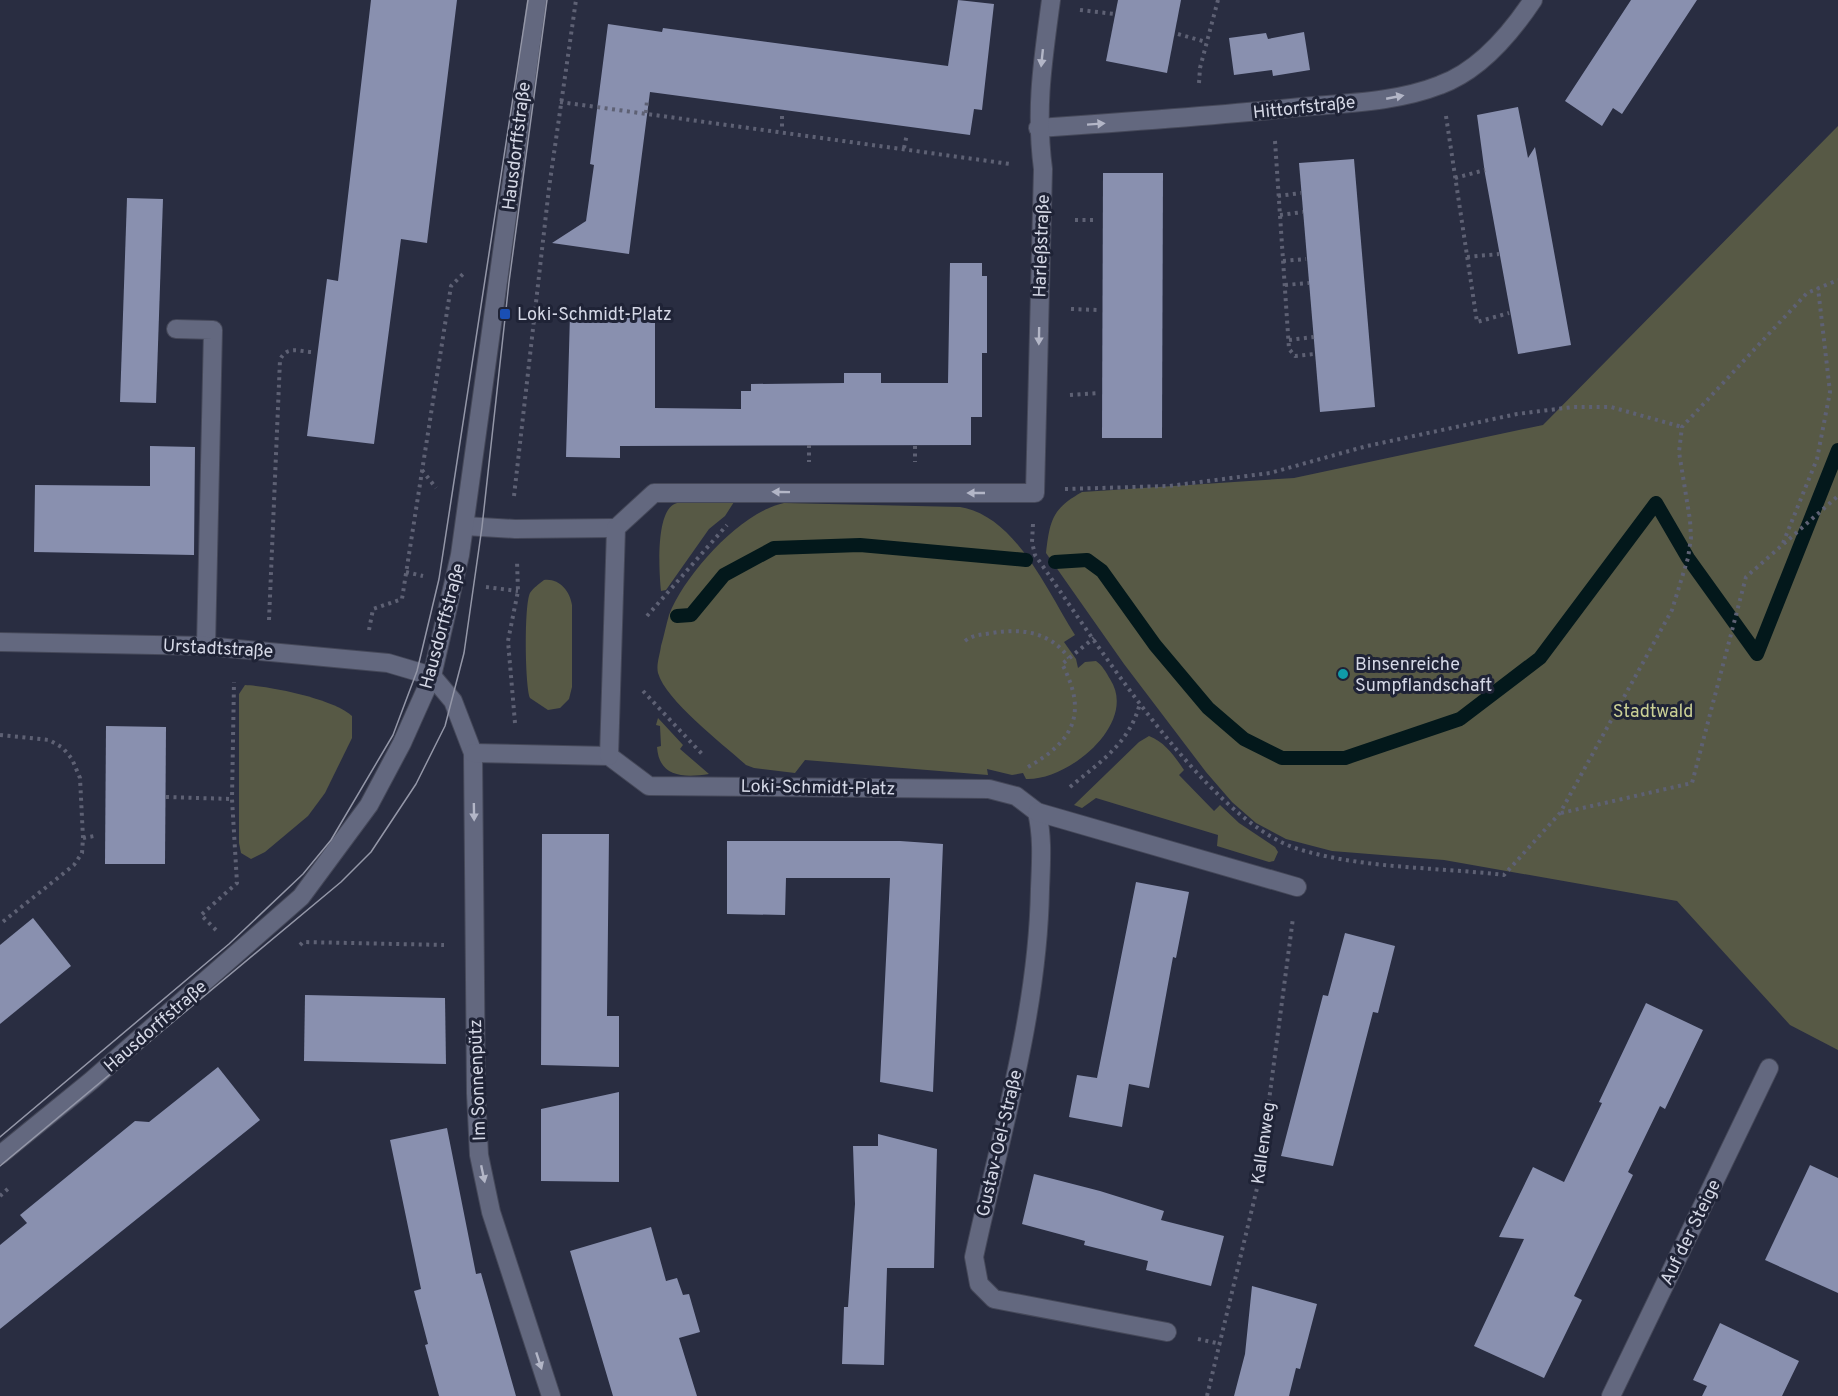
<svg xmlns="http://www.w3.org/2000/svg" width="1838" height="1396" viewBox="0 0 1838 1396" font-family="Overpass,sans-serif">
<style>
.green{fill:#575945}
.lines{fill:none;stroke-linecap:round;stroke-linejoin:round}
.stream{stroke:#03181b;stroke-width:14}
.building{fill:#8990af}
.lane-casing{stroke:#454859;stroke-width:20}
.street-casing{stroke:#454859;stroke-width:20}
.secondary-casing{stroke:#454859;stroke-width:20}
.path{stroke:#5e6174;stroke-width:4;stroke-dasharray:3 4.5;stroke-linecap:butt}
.lane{stroke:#63687f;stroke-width:18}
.street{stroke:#63687f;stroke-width:18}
.secondary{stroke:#63687f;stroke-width:18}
.tram{stroke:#9497a8;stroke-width:1.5}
.oneway{fill:#b3b6c7}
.transit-dot{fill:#1a4fb4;stroke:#1f2336;stroke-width:2}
.culture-dot{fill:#0f9aa8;stroke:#1f2336;stroke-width:2}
.labels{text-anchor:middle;stroke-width:6;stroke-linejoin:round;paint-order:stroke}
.street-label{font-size:18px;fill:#d5d8e6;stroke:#1f2336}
.poi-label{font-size:18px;fill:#d5d8e6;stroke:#1f2336;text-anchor:start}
.park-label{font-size:18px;fill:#cbd095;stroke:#1f2336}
</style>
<rect width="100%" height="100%" fill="#292d41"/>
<g class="green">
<path d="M1838 126V1050L1790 1025 1677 901 1444 860 1332 851 1286 839 1256 823 1232 802 1206 772 1124 664 1046 553C1050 520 1052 509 1082 492L1294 478 1543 425Z"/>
<path d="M734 502 725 516 709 529 666 590 661 591C659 572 655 508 677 503 694 499 717 503 734 502Z"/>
<path d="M784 503 960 507C1016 516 1047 591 1075 635L1064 642 1076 659 1078 668 1085 662 1096 661C1102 665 1106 672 1110 679 1139 723 1068 781 1026 779L1023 773 1012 775 987 769 988 775 805 760 795 773 754 768 746 765C723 744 666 701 658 673 656 665 660 654 661 646 664 636 666 625 669 615 685 574 741 512 784 503Z"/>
<path d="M544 580C559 578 570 591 572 605V687L569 699 560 708 548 710 530 698C525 685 524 605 530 593 533 588 539 584 544 580Z"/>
<path d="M245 685C270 686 334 699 352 716V738L325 793 308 816 265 852 251 859 241 853 239 843V694Z"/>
<path d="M658 718 683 745 680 749 709 774C683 778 659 777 657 747L661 746 660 726 656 725Z"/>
<path d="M1149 736C1165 742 1175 757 1184 770L1179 775 1214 811 1220 805 1239 823 1275 847 1278 852 1274 861 1269 862 1217 846 1218 835 1096 798 1082 808 1074 805 1139 742Z"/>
</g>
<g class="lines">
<g class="stream">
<path d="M1055 562 1087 560 1102 571 1155 645 1208 708 1244 739 1282 758H1345L1460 719 1540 658 1656 503 1688 558 1757 654 1838 450"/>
<path d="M677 616 691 615 724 575 774 548 860 545 1026 560"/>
</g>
</g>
<g class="building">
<path d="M371 0H457L427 243 401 239 374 444 307 436 327 279 338 281Z"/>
<path d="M958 0 994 4 982 110 974 109 970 135 650 92 629 254 552 243 586 221 594 165 590 164 608 24 662 32 663 28 948 66Z"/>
<path d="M1118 0H1181L1167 73 1106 61Z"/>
<path d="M1631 0H1697L1622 114 1613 108 1602 126 1565 101Z"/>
<path d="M1304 32 1310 70 1273 76 1272 70 1234 75 1229 38 1266 33 1268 39Z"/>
<path d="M1518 107 1528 158 1535 147 1571 345 1518 354 1485 174 1477 115Z"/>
<path d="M1354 159 1375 407 1320 412 1299 163Z"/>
<path d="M1103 173H1163L1162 438H1102Z"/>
<path d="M127 198 163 199 156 403 120 402Z"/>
<path d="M950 263H982V276H987V353H982V417H971V445L620 446V458L566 457 570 314H655V408L741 409V391H751V384L844 383V373H881V383H948Z"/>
<path d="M150 446 195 447 194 555 34 552 35 485 150 486Z"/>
<path d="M106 726 166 727 165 864H105Z"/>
<path d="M542 834H609L607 1016H619V1067L541 1065Z"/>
<path d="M727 841H900L943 844 933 1092 880 1082 890 878H786L785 915 727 914Z"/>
<path d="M1136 882 1189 892 1176 958 1173 957 1149 1088 1129 1084 1122 1127 1069 1117 1077 1075 1097 1078Z"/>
<path d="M33 918 71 966 0 1024V945Z"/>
<path d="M1345 933 1395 946 1378 1013 1373 1012 1333 1166 1281 1156 1323 995 1328 996Z"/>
<path d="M305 995 445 998 446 1064 304 1061Z"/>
<path d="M1646 1003 1703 1030 1665 1109 1660 1106 1628 1172 1633 1175 1574 1296 1582 1300 1544 1378 1474 1346 1524 1239 1499 1237 1533 1167 1564 1182 1602 1103 1599 1102Z"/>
<path d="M218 1067 260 1120 0 1329V1245L27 1223 20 1215 135 1121 149 1122Z"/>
<path d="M619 1092V1182L541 1181V1109Z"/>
<path d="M447 1128 476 1274 481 1273 516 1396H439L425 1345 428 1344 414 1291 421 1289 390 1140Z"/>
<path d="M878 1134 937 1149 934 1268H887L884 1365 842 1364 844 1307H848L855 1204 853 1146H878Z"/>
<path d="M1810 1165 1838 1178V1293L1765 1260Z"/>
<path d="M1034 1174 1100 1191 1164 1211 1161 1220 1224 1236 1211 1286 1146 1270 1148 1261 1084 1245 1085 1241 1022 1224Z"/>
<path d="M651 1227 666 1281 677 1278 683 1295 689 1294 700 1332 679 1338 697 1396H613L570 1251Z"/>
<path d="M1252 1286 1317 1304 1300 1369 1296 1368 1289 1396H1234L1245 1354Z"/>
<path d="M1720 1323 1799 1361 1782 1396H1702L1707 1386 1693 1380Z"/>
</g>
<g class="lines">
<defs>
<path id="lane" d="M176 329 213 330 206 646"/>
<g id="street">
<path d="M1038 128C1126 122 1214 116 1301 107 1348 103 1397 102 1440 85 1479 71 1511 33 1533 0"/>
<path d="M465 526 515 529 616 528"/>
<path d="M0 642 206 646 388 663 432 676 453 701 473 753 476 1093 479 1155 491 1212 551 1396"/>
<path d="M473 753 609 756 649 786 989 789 1016 796 1037 812C1043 838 1041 863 1040 889 1038 1014 1000 1136 974 1257L979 1284 994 1299 1167 1332"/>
<path d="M609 756 616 528 654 493H1035L1043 169C1035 108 1043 60 1051 0"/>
<path d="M1037 812 1297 887"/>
<path d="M1611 1396 1769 1068"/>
</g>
<path id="secondary" d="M0 1155 91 1081 301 897 369 805 402 743 432 676 460 555 537 0"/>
</defs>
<use href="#lane" class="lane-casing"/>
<use href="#street" class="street-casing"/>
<use href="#secondary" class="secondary-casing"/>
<g class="path">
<path d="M1080 10 1115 14"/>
<path d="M1178 34 1206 42"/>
<path d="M1199 83 1200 68 1218 0"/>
<path d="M560 102 1010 164"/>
<path d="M646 113 647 100"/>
<path d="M782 116V131"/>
<path d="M1446 116 1477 322 1509 313"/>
<path d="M1275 141 1289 349 1295 356 1314 354"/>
<path d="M904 148 907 134"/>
<path d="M1455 178 1485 170"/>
<path d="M1278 196 1301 193"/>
<path d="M1280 215 1303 212"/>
<path d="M1075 220H1095"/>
<path d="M1467 257 1499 254"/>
<path d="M1283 261 1306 259"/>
<path d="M1285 285 1309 283"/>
<path d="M1071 309 1097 310"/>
<path d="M1289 340 1314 337"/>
<path d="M1070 395 1099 393"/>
<path d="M809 445V462"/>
<path d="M915 446V462"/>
<path d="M422 470 436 488"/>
<path d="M1065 489 1169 486 1270 473 1367 446 1517 414 1573 407H1611L1682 427"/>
<path d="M514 496 549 188 576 0"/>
<path d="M1033 524 1032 542 1035 555C1091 634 1206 820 1298 849 1364 869 1436 867 1504 875L1560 813 1672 610 1688 558 1691 538 1690 520 1679 452 1682 427 1807 293 1838 280"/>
<path d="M1783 543 1817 459 1830 392 1818 288"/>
<path d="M406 572 423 576"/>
<path d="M486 587 518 591"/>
<path d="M647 616 727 525"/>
<path d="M269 620 280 360C286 346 298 351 311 352"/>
<path d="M369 630 373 609 402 599 451 286 465 272"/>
<path d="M965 641C974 634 982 635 992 633 1023 628 1050 632 1069 658"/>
<path d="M643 691 702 754"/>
<path d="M515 723 508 641 518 591 517 561"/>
<path d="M0 735 49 740 63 748 72 759 80 778 83 838 82 853 74 865 0 924"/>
<path d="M1028 767C1074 741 1088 713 1062 664L1094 638"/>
<path d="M1070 787C1100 762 1130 743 1140 703"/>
<path d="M166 797 232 799"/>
<path d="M1561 813 1692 783 1746 577 1838 496"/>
<path d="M83 838 94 836"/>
<path d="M216 930 201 915 237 883 232 799 234 682"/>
<path d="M300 945 303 942 444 945"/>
<path d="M0 1196 11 1186"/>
<path d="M1198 1339 1221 1344"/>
<path d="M1207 1396 1258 1184 1293 918"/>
</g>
<use href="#lane" class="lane"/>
<use href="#street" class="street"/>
<use href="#secondary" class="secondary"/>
<g class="tram">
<path d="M0 1137 229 944 303 874 331 840 393 735 417 671 439 579 528 0"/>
<path d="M0 1166 341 882 371 852 416 784 445 726 464 653 482 527 509 282 547 0"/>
</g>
</g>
<defs><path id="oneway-solid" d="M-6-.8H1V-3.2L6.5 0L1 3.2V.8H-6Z" transform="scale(1.5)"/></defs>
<g class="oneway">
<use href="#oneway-solid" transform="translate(1042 58) rotate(96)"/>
<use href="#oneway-solid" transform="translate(1395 97) rotate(-11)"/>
<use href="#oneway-solid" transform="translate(1096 124) rotate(-4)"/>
<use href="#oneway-solid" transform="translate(1039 336) rotate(91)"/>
<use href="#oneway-solid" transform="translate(781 492) rotate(-179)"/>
<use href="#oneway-solid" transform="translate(976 493) rotate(-180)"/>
<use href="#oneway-solid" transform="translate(474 812) rotate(89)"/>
<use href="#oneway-solid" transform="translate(483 1174) rotate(78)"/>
<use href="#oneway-solid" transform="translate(539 1361) rotate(72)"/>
</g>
<rect class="transit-dot" x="499" y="308" width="12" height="12" rx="3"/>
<circle class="culture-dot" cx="1343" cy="674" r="6"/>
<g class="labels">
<g class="street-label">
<text transform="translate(1304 107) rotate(-6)" y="6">Hittorfstraße</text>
<text transform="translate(516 146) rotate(-83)" y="6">Hausdorffstraße</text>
<text transform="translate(1041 246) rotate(-88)" y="6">Harleßstraße</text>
<text transform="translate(442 626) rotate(-75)" y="6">Hausdorffstraße</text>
<text transform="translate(218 648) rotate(3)" y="6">Urstadtstraße</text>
<text transform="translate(818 787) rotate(1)" y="6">Loki-Schmidt-Platz</text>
<text transform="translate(155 1026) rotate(-41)" y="6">Hausdorffstraße</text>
<text transform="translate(477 1080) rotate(-92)" y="6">Im Sonnenpütz</text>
<text transform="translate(999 1143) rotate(-77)" y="6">Gustav-Oel-Straße</text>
<text transform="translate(1263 1143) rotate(-82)" y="6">Kallenweg</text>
<text transform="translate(1690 1232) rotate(-64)" y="6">Auf der Steige</text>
</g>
<g class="poi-label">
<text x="517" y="320">Loki-Schmidt-Platz</text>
<text x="1355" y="670">Binsenreiche<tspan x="1355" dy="21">Sumpflandschaft</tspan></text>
</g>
<g class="park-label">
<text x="1653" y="717">Stadtwald</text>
</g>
</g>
</svg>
